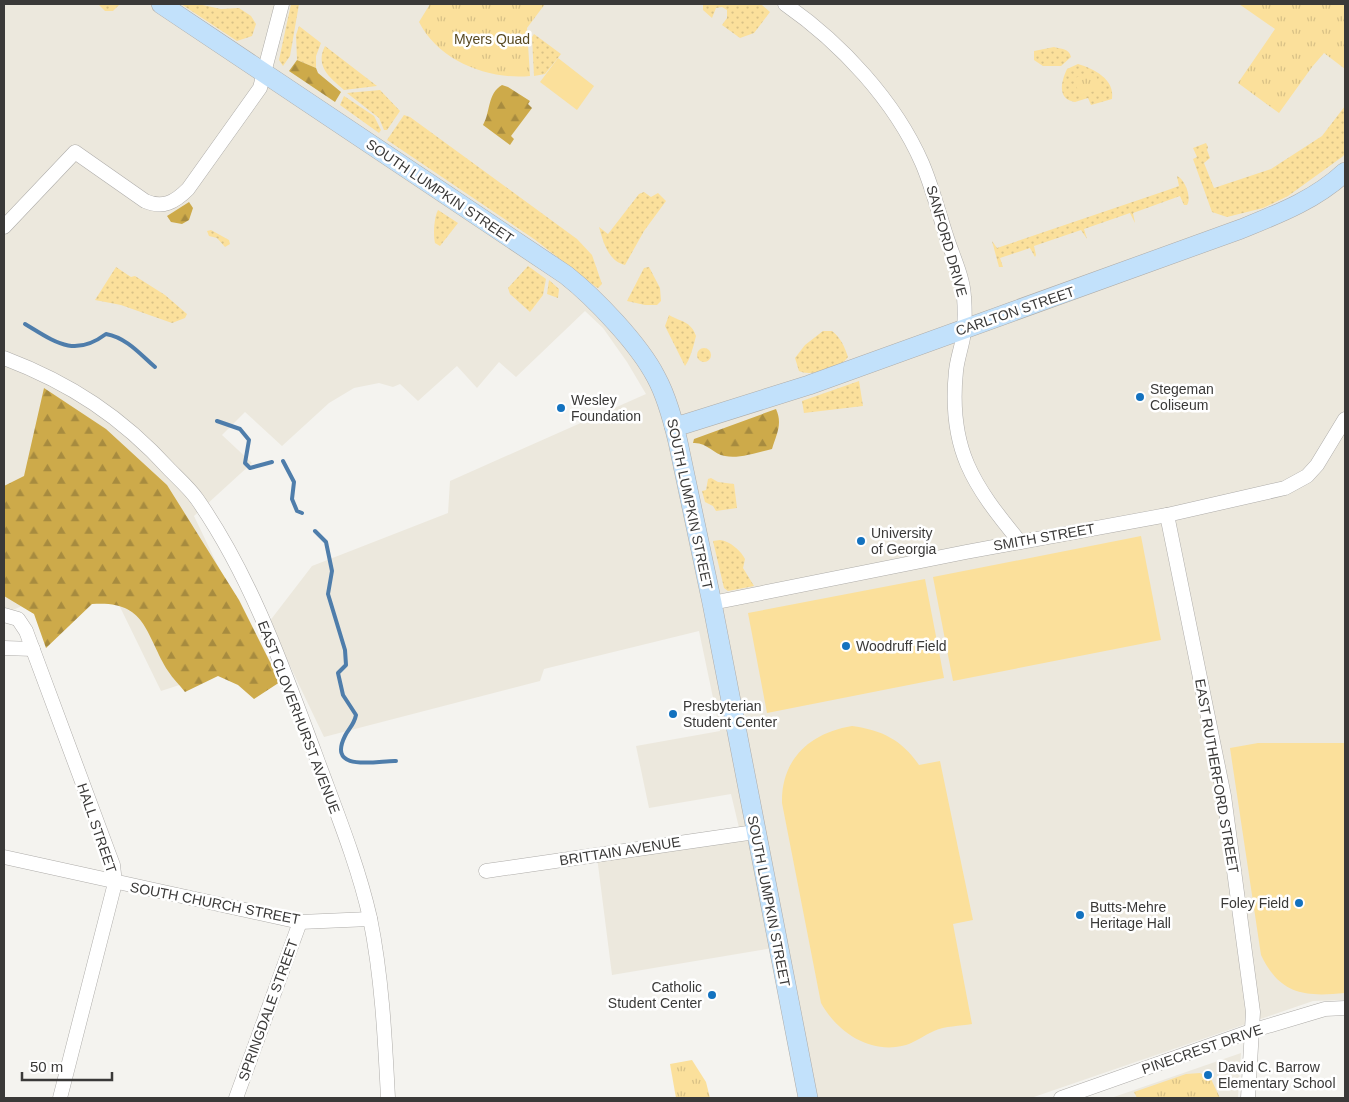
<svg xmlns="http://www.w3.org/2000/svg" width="1349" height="1102" viewBox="0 0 1349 1102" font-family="Helvetica,sans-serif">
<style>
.built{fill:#ece8dd}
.grass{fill:url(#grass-dots)}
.forest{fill:url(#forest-firs)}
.park{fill:url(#park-tufts)}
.pitch{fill:#fbe09b}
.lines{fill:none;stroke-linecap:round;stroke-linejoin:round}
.stream{stroke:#4e7dab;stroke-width:4}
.street-casing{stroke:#aeaca9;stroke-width:15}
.secondary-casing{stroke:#aeaca9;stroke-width:20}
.street{stroke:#fff;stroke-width:14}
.secondary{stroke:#c2e1fb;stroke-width:19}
.poi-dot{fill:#1372bf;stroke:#fff;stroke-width:2}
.labels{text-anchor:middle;stroke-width:5;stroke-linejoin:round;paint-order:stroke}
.park-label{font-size:14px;fill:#594a22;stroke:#fff}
.street-label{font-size:14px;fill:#3a3938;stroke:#fff}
.poi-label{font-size:14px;fill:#3a3938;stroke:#fff;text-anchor:start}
</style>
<defs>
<pattern id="grass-dots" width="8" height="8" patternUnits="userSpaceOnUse" patternTransform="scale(1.25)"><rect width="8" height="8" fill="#fbe09b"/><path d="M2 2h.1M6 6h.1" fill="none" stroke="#d8c186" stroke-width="1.8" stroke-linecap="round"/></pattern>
<pattern id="forest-firs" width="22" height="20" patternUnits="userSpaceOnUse" patternTransform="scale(1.25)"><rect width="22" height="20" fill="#cdaa4a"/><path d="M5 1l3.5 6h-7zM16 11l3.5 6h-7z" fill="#a78b3f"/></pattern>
<pattern id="park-tufts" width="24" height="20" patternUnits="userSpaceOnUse" patternTransform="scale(1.25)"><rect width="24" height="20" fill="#fbe09b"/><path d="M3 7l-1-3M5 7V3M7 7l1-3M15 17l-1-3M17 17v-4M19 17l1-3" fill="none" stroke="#d8c186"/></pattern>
</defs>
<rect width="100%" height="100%" fill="#f4f3ef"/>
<g class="built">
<path d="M4 4H1345V1000L1313 1001 1031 1098H817L779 947 612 975 597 857 741 836 731 794 649 808 636 746 720 731 699 631 544 669 540 681 324 737 269 622 312 566 448 513 450 481 646 394 627 362 603 328 585 311 516 377 499 362 477 388 457 366 418 401 400 384 393 387 379 383 354 388 329 403 282 446 245 412 222 435 252 463 194 516 262 658 161 691 102 570 4 614Z"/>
<path d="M1241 1053 1238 1098H1111Z"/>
</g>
<g class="grass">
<path d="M98 4H120L113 11H105Z"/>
<path d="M181 4H198L221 9 239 8 251 16 256 24 252 36 237 41Z"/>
<path d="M291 4H299L290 56 283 66 279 60Z"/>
<path d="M703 4H761L770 12 754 33 740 38 722 25 727 18V10L722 7 716 8 712 18 703 10Z"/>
<path d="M299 26 321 43 316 56V68L297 60 296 35Z"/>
<path d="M534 34 561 54 545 74 534 76 532 37Z"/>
<path d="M325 46 377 86 344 90C329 77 315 66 325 46Z"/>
<path d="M1054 47C1061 49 1069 48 1071 57L1061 66H1043L1034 60V51Z"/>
<path d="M1078 64C1094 69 1115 79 1112 99L1091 105 1088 98 1075 102C1057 99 1061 82 1067 69Z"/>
<path d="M380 90 400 111 387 130H384L379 118 347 93Z"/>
<path d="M344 96 374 116 381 130 379 133 340 105Z"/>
<path d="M1345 106V154L1342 157 1288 196 1263 208 1227 217 1212 212 1193 159 1197 157 1193 148 1206 143 1208 147 1207 150 1210 158 1204 163 1214 188 1271 169 1322 136Z"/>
<path d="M404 115 410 117 577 239 592 255 602 284 598 288 596 287 534 239 387 140Z"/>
<path d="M1177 176C1185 179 1192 198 1187 205H1184L1180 196 1133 213 1135 223 1130 213 1084 229 1087 239 1081 230 1034 246 1036 255 1035 257 1030 248 1000 258 1003 267H999L992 241 997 248 1165 191 1179 186Z"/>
<path d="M644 192 651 197 658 193 666 201 644 231 625 265C608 261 603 241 599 227L608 234 639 194Z"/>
<path d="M438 210 458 223 440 246 435 243C433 235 434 217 438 210Z"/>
<path d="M211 230 229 240 230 244 225 247 217 238 209 236 207 231Z"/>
<path d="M528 266 546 279 543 295 530 312 510 294 508 288Z"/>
<path d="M116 267 131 277 135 276 165 295 187 314 185 318 172 323 121 305 95 300Z"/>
<path d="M649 267 660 288 661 301 657 305H645L627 301 644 268Z"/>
<path d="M549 280 559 289 558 298 547 294Z"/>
<path d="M669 315C681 322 691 321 696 336 694 344 690 360 685 366L665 326Z"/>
<path d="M823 331H832C841 338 844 346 848 357 840 368 811 377 799 371L795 358 805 345Z"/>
<circle cx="704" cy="355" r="7"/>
<path d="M859 381 863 406 804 413 802 401Z"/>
<path d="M711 478 718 482 734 484 737 508 716 511 713 506 705 502 702 491 706 490 708 479Z"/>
<path d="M720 540C730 541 741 551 745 559L743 568 754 586 728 591 724 588 713 541Z"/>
</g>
<g class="forest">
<path d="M297 60 316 68 318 73 341 92 335 102 289 71Z"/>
<path d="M502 85 508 87 530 101 528 104 532 108 511 136 514 139 510 145 483 125C491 111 487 94 502 85Z"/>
<path d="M189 202 193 208 189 220 182 224 171 222 167 216Z"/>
<path d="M44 388 106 429 167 485 239 600 280 682 254 699 238 685 218 676 185 692C180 685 173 679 168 671 145 634 147 600 92 604L46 648 34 614 4 596V486L24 476Z"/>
<path d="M776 409C783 424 776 435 772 449 758 452 739 459 725 456 713 454 707 442 693 443L694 439Z"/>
</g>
<g class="park">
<path d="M430 4H545L527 28 530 76C488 80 439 61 419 22Z"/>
<path d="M1239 4H1345V69L1324 53 1312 67 1279 113 1238 83 1275 29Z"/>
<path d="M1092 73 1096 76 1102 89 1079 95 1074 78Z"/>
<path d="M692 1060 706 1082 710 1098H676L670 1064Z"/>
<path d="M1200 1073 1211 1079 1220 1098H1137L1134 1092 1186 1074Z"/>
</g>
<g class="pitch">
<path d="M558 58 594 86 577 110 540 82Z"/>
<path d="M1141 536 1161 640 953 681 933 577Z"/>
<path d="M925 579 944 678 767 713 748 613Z"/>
<path d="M852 726C882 730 902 740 919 765L940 761 973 920 953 924 972 1024C960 1026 945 1026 934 1031 924 1035 916 1042 906 1045 871 1055 838 1033 821 1003L782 803C781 759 810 733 852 726Z"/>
<path d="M1258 743H1345V993C1305 997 1280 995 1261 955L1230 748Z"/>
</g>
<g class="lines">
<g class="stream">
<path d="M25 324C55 342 74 358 106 334 127 338 140 354 155 367"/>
<path d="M217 421 240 429 249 440 245 463 250 468 272 462"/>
<path d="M283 461 294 482 292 499 297 511 302 513"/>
<path d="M315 531 326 542 332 571 328 594 345 650 346 665 338 673 343 695 356 715C354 725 349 728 345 736 326 774 380 760 396 761"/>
</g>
<defs>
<g id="street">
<path d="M785 4C841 43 895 101 922 163 932 186 938 211 946 235 952 255 963 276 964 297 965 310 965 325 963 338 961 349 957 360 956 371 948 449 973 485 1020 542"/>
<path d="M4 227 75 152 145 201C163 209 175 202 188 189L260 88 282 4"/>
<path d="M4 358C70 383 122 417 170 470 179 479 190 489 197 499 250 575 282 665 314 751 334 806 357 861 370 918 382 977 385 1039 388 1098"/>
<path d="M1167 515 1224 796 1253 1012 1248 1098"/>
<path d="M712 603 966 552 1167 515 1285 488 1307 476 1317 465 1345 419"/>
<path d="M4 615 18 619 26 631 113 865 115 883 60 1098"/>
<path d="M4 648 33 649"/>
<path d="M4 857 300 922 370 919"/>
<path d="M486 871 755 832"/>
<path d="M236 1098 300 922"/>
<path d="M1061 1098 1251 1031 1325 1009 1345 1008"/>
</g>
<g id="secondary">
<path d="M161 4 566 275C595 298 639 344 656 377 667 397 673 421 678 442L712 603 808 1098"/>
<path d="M674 426 685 424 809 385 1241 229C1278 214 1315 200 1345 172"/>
</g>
</defs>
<use href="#street" class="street-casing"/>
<use href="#secondary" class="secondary-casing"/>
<use href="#street" class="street"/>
<use href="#secondary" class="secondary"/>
</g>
<g class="poi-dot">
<circle cx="1140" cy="397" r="5"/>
<circle cx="561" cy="408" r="5"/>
<circle cx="861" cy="541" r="5"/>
<circle cx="846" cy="646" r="5"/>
<circle cx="673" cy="714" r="5"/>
<circle cx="1299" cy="903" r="5"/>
<circle cx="1080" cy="915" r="5"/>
<circle cx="712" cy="995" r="5"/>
<circle cx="1208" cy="1075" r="5"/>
</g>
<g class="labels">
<g class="park-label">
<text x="492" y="44">Myers Quad</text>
</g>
<g class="street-label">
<text transform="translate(440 191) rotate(34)" y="5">SOUTH LUMPKIN STREET</text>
<text transform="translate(947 241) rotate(74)" y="5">SANFORD DRIVE</text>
<text transform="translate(1015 311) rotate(-19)" y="5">CARLTON STREET</text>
<text transform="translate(690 504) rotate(78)" y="5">SOUTH LUMPKIN STREET</text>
<text transform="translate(1044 537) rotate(-10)" y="5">SMITH STREET</text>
<text transform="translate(299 717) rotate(69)" y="5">EAST CLOVERHURST AVENUE</text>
<text transform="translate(1217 776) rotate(80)" y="5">EAST RUTHERFORD STREET</text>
<text transform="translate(97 828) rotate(71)" y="5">HALL STREET</text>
<text transform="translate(620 851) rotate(-9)" y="5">BRITTAIN AVENUE</text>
<text transform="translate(769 901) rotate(79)" y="5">SOUTH LUMPKIN STREET</text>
<text transform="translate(215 903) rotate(11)" y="5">SOUTH CHURCH STREET</text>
<text transform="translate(268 1010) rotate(-70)" y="5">SPRINGDALE STREET</text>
<text transform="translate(1202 1049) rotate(-19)" y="5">PINECREST DRIVE</text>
</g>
<g class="poi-label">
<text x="1150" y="394">Stegeman<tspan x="1150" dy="16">Coliseum</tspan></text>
<text x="571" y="405">Wesley<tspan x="571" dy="16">Foundation</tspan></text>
<text x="871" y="538">University<tspan x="871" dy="16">of Georgia</tspan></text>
<text x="856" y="651">Woodruff Field</text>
<text x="683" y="711">Presbyterian<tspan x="683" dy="16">Student Center</tspan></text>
<text x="1289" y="908" text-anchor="end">Foley Field</text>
<text x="1090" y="912">Butts-Mehre<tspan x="1090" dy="16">Heritage Hall</tspan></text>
<text x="702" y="992" text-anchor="end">Catholic<tspan x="702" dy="16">Student Center</tspan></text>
<text x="1218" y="1072">David C. Barrow<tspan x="1218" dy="16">Elementary School</tspan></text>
</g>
</g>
<rect width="1349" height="1102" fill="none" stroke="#3a3938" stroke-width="10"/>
<path d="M22 1072v8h90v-8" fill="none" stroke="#3a3938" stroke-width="2.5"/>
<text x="30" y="1072" font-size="15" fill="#3a3938" stroke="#ffffff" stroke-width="4" paint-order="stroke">50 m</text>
</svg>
